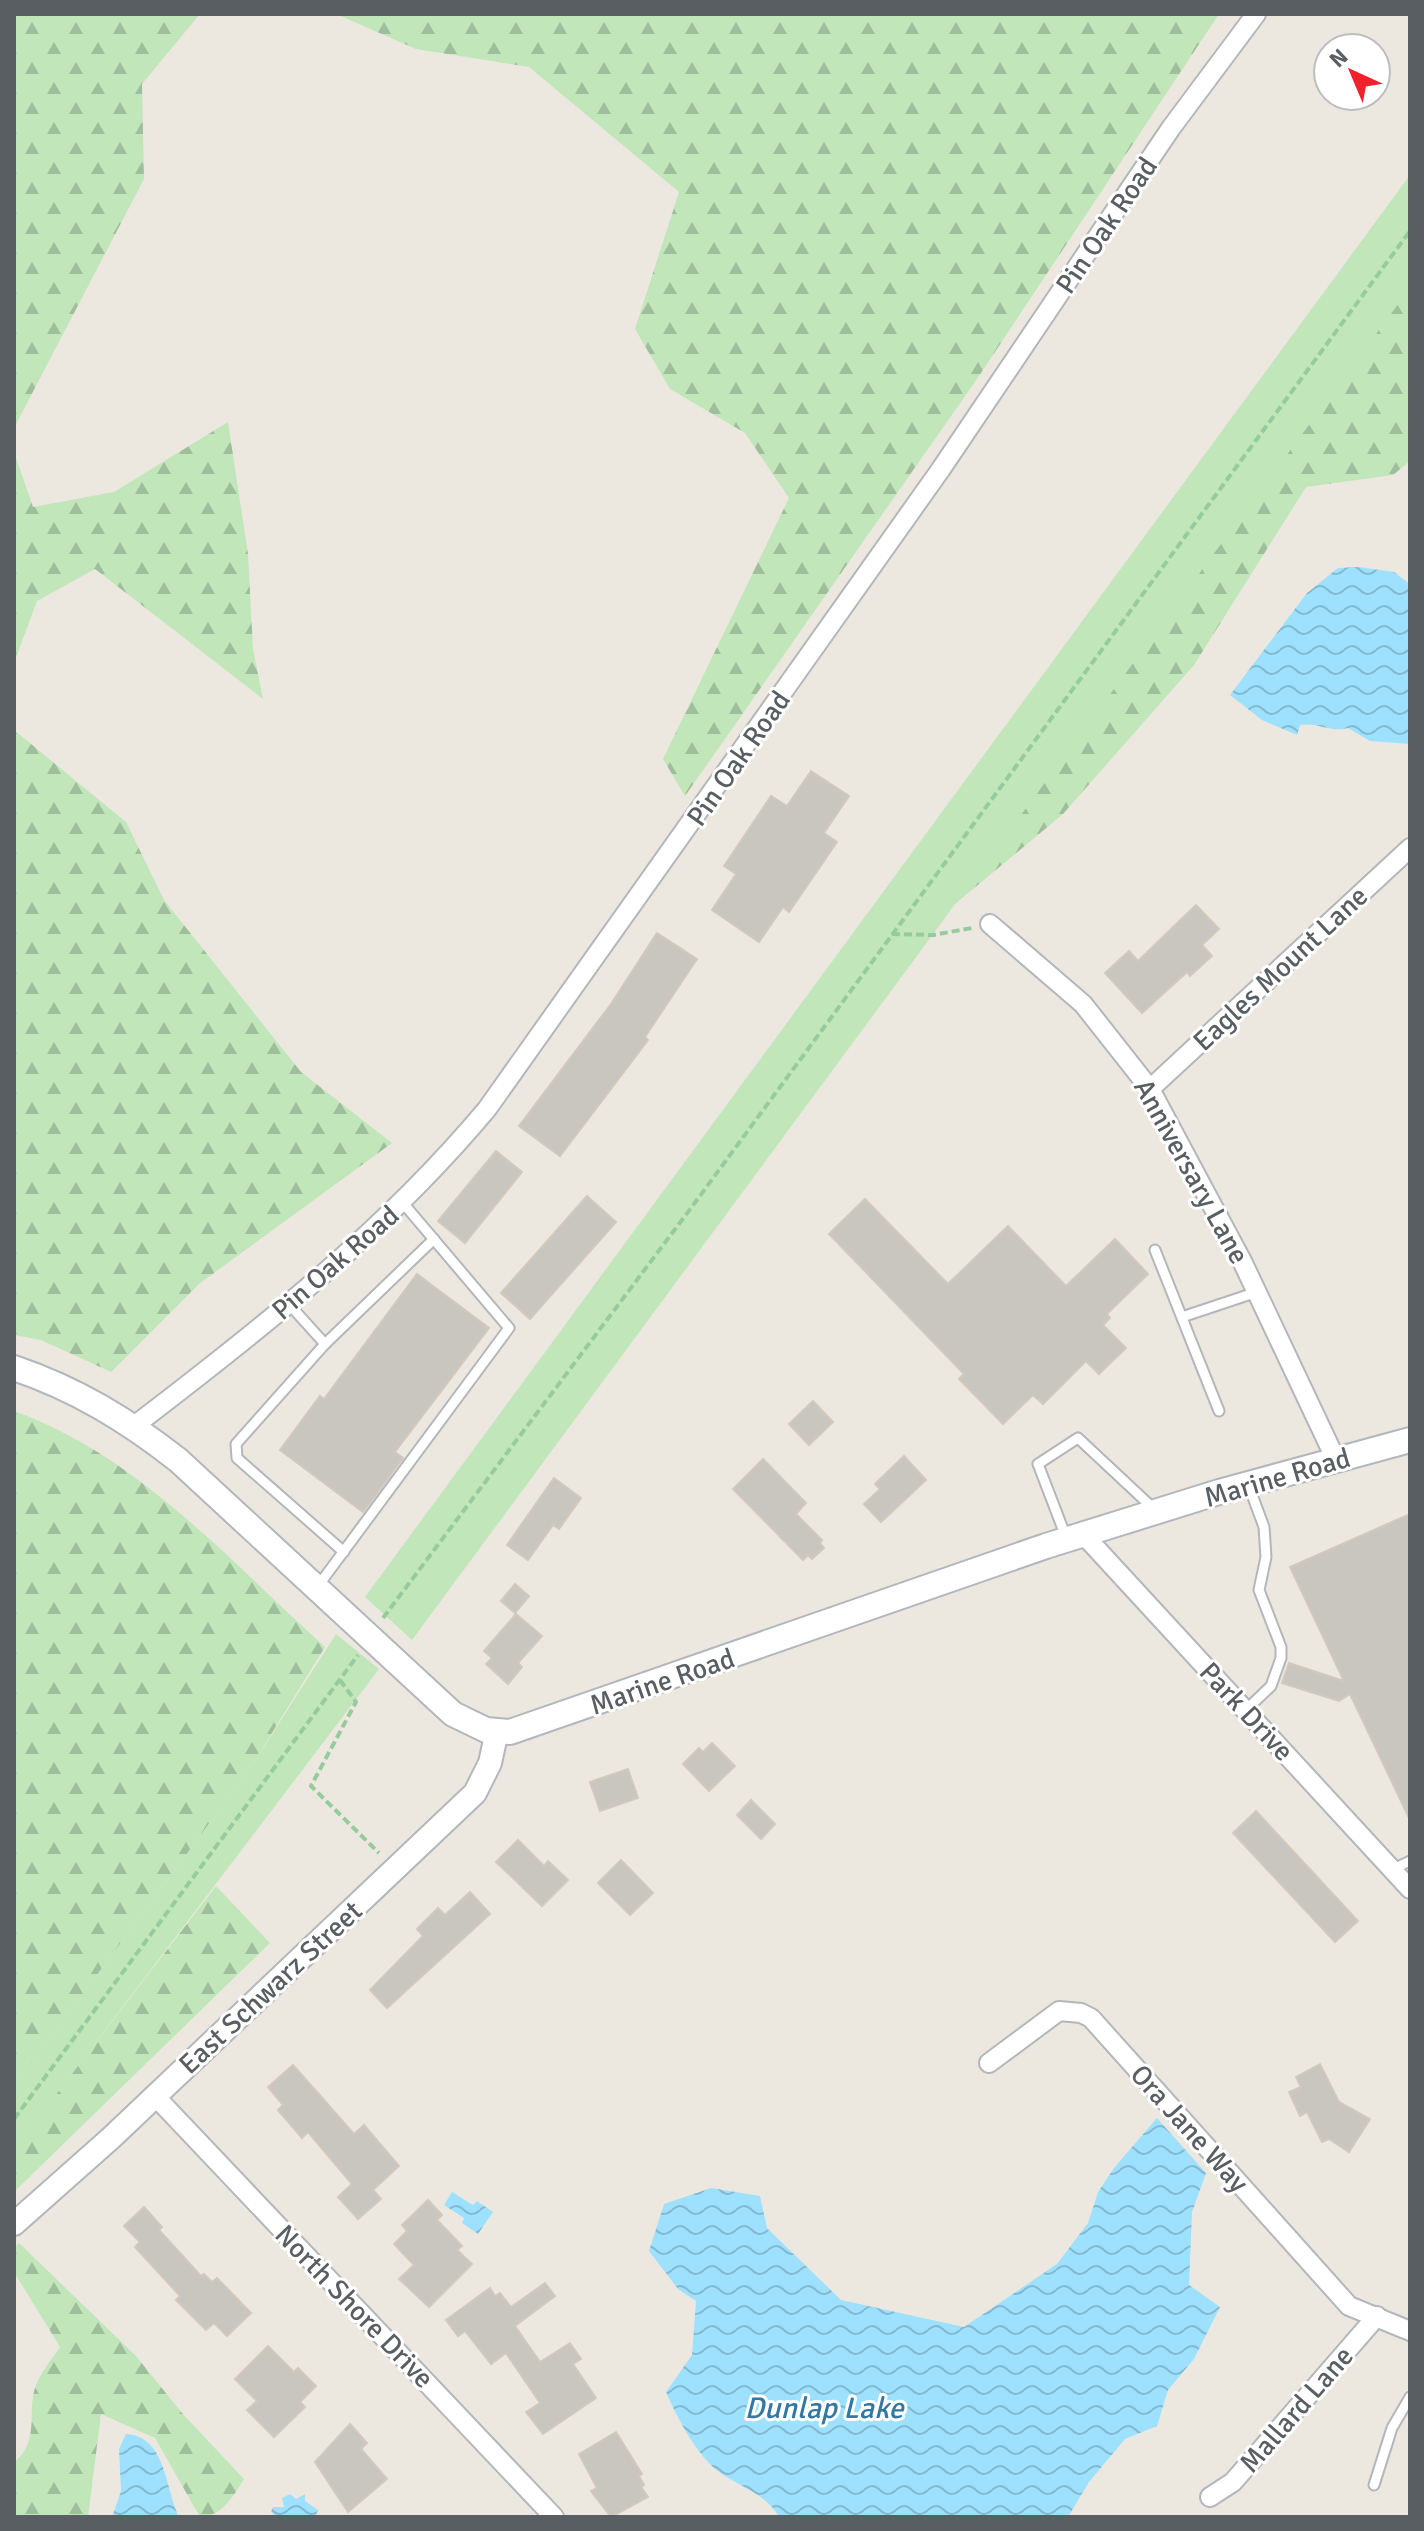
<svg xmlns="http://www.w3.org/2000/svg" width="1424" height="2531" viewBox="0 0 1424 2531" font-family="Signika,sans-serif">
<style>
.forest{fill:url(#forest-firs)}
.park{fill:#c0e6ba}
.water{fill:url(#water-waves)}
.building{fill:#c9c5bf;stroke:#d1c9be;stroke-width:2}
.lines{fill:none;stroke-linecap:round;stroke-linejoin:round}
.service-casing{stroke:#b3b7bb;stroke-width:13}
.minor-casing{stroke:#b3b7bb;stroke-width:22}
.tertiary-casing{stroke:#b3b7bb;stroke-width:26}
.secondary-casing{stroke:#b2b7bc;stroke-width:28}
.path{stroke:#96cc9d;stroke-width:4;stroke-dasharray:8 4;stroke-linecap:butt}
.service{stroke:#fff;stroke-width:9}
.minor{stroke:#fff;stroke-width:18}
.tertiary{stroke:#fff;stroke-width:22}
.secondary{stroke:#fff;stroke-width:24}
.labels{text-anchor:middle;stroke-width:6;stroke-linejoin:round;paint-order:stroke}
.street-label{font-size:28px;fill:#585e62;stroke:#fff}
.water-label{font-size:30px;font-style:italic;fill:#3378a3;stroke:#fff}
</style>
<defs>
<pattern id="forest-firs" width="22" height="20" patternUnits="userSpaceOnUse" patternTransform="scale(2)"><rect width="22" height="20" fill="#c0e6ba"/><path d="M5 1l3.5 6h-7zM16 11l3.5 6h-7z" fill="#9fbe9b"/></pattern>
<pattern id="water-waves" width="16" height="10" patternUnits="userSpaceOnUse" patternTransform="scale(2)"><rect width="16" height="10" fill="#9de1ff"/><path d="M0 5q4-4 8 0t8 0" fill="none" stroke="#83bad2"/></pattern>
</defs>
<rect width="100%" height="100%" fill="#ede8df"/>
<g class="forest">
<path d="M14 14H200L142 84 144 179 14 428Z"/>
<path d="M336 14H1219L977 379 685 796 663 759 789 498 745 433 670 389 635 329 679 192 529 67 416 49Z"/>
<path d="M1410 251V461L1393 475 1306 487 1194 665 1063 814 955 904Z"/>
<path d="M228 422 248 554 253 649 263 699 95 569 37 601 14 663V452L33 507 114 492Z"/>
<path d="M14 730 126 822 164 900 301 1072 392 1143 199 1284 111 1372 41 1340 14 1335Z"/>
<path d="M14 1411C137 1455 230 1561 325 1647L249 1770 14 2087Z"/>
<path d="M216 1886 270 1943 14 2192V2149Z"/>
<path d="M19 2243 136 2356 182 2413 244 2479C234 2495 222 2517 200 2517L155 2438 101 2414 88 2517H14V2462C41 2442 26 2411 36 2385 41 2372 52 2359 60 2347L14 2272V2248Z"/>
</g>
<g class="park">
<path d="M1410 175V288L412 1640 365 1597Z"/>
<path d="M336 1634 379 1669 14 2150V2087L249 1770Z"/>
</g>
<g class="water">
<path d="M1359 567 1394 572 1410 584V744L1370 741 1348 728C1331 733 1318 722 1300 725L1297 735 1262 720 1230 695 1307 593 1338 568Z"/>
<path d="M1157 2118 1206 2173 1192 2212 1189 2285 1220 2307 1194 2359 1168 2390 1157 2426 1125 2439 1089 2482 1068 2517H779C764 2491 735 2486 714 2468 695 2451 676 2416 666 2392L692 2355 696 2301 678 2289 649 2251 664 2204 711 2188 760 2196 767 2228 841 2300 964 2327 1057 2264 1088 2223 1098 2192 1114 2168Z"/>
<path d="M452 2192 473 2205 477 2201 493 2212 478 2234 462 2223 464 2218 444 2205Z"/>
<path d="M126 2434C166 2436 165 2488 179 2517H112L121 2491 119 2449Z"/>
<path d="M290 2494 296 2499 305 2494V2501L318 2510 315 2517H277L271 2512 273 2507H284L282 2498Z"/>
</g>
<g class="building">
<path d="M811 771 849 796 824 833 837 842 789 912 783 907 759 942 712 910 736 874 724 866 771 796 787 806Z"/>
<path d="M1196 905 1219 929 1202 945 1212 956 1190 976 1187 972 1142 1013 1105 973 1129 951 1138 961Z"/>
<path d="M657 933 697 959 645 1037 648 1040 560 1156 519 1126 611 1004Z"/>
<path d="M496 1151 522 1172 465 1243 438 1221Z"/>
<path d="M587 1196 616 1222 530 1319 501 1293Z"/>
<path d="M865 1199 948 1284 1008 1226 1066 1286 1115 1239 1148 1274 1107 1314 1110 1318 1103 1325 1126 1348 1099 1374 1086 1361 1043 1404 1033 1395 1003 1424 959 1379 964 1374 829 1234Z"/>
<path d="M417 1274 489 1328 395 1452 403 1458 363 1512 280 1450 320 1396 324 1399Z"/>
<path d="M813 1401 833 1422 809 1445 789 1424Z"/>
<path d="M904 1456 926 1480 881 1522 864 1504 880 1489 875 1484Z"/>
<path d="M763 1459 806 1503 796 1514 822 1540 820 1543 824 1548 812 1559 808 1555 803 1560 733 1489Z"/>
<path d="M554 1478 581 1498 559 1529 553 1525 528 1560 507 1545Z"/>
<path d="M1410 1514V1820L1350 1694 1339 1701 1282 1683 1289 1663 1344 1681 1290 1567Z"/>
<path d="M515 1584 529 1596 515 1613 501 1601Z"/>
<path d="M516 1614 542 1636 518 1663 522 1667 508 1684 486 1664 492 1658 484 1651Z"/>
<path d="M712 1743 735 1766 709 1791 683 1764 699 1748 703 1752Z"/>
<path d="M628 1769 638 1798 600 1811 590 1782Z"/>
<path d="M751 1800 775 1824 761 1839 737 1815Z"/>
<path d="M1256 1811 1358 1921 1335 1942 1233 1833Z"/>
<path d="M518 1840 544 1866 548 1861 568 1880 542 1906 496 1862Z"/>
<path d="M621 1860 653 1893 630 1915 598 1883Z"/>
<path d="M470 1892 490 1914 387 2008 370 1990 423 1936 417 1929 438 1908 445 1915Z"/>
<path d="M1320 2064 1339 2102 1370 2119 1349 2152 1329 2139 1322 2142 1307 2112 1300 2116 1289 2092 1301 2087 1296 2077Z"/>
<path d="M293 2065 354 2134 364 2125 399 2166 373 2190 381 2199 358 2219 338 2197 352 2184 308 2132 302 2138 278 2110 283 2105 268 2087Z"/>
<path d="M428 2200 442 2215 437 2220 462 2246 457 2250 472 2264 429 2307 399 2279 414 2265 394 2244 407 2231 402 2225Z"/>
<path d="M144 2207 162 2227 159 2230 201 2276 204 2274 212 2282 217 2278 251 2313 227 2336 214 2323 206 2330 176 2300 180 2296 135 2247 140 2242 124 2226Z"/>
<path d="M545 2283 555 2296 515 2326 540 2362 570 2343 581 2359 573 2364 596 2398 543 2434 526 2412 540 2403 506 2353 491 2364 465 2331 458 2336 446 2320 490 2288 495 2296 500 2293 511 2307Z"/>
<path d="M268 2346 294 2372 298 2368 316 2386 300 2402 305 2407 274 2437 247 2410 257 2401 235 2379Z"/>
<path d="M350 2424 367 2443 361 2449 387 2479 348 2512 315 2462Z"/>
<path d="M616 2432 642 2474 639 2476 644 2485 641 2487 648 2497 611 2517 591 2491 597 2488 579 2454Z"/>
</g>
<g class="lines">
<defs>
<g id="service">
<path d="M1155 1250 1219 1411"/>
<path d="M288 1303 325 1344"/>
<path d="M1182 1317 1257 1292"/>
<path d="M1066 1537 1038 1464 1078 1438 1154 1509"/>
<path d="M344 1552 237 1458 236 1444 325 1344 434 1239"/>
<path d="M318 1586 509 1328 403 1203"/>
<path d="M1246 1710 1271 1686 1281 1658V1647L1259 1590 1266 1557 1264 1527 1248 1484"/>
<path d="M1391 1870 1410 1861"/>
<path d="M1374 2485 1392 2428 1410 2397"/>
</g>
<g id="minor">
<path d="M990 924 1083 1004 1150 1089 1243 1263 1336 1460"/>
<path d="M1150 1089 1410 848"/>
<path d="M134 1426C260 1330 385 1231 487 1109L941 469 1171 128 1256 14"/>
<path d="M1083 1534 1410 1889"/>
<path d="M989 2063 1059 2011 1081 2013 1091 2018 1349 2306 1410 2331"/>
<path d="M155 2096 554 2517"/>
<path d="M1210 2497 1233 2482 1377 2316"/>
</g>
<path id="tertiary" d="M14 2224 111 2138 475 1793 490 1763 497 1731"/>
<path id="secondary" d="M14 1368C76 1389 127 1420 178 1460L453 1714 486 1730 510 1732 1046 1546 1219 1492 1410 1440"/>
</defs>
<use href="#service" class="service-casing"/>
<use href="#minor" class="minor-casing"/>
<use href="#tertiary" class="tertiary-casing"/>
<use href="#secondary" class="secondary-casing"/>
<g class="path">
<path d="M892 934 933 935 972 928"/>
<path d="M383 1618 691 1208 1410 231"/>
<path d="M340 1680 356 1702 311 1786 379 1853"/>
<path d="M14 2119 358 1655"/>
</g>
<use href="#service" class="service"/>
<use href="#minor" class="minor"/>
<use href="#tertiary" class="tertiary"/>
<use href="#secondary" class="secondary"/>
</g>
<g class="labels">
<g class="street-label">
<text transform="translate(1106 225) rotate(-56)" y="10">Pin Oak Road</text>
<text transform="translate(738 758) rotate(-55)" y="10">Pin Oak Road</text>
<text transform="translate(1280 968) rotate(-43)" y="10">Eagles Mount Lane</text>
<text transform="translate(1192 1171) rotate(61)" y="10">Anniversary Lane</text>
<text transform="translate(335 1262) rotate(-41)" y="10">Pin Oak Road</text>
<text transform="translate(1277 1477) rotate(-16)" y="10">Marine Road</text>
<text transform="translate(662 1681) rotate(-19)" y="10">Marine Road</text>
<text transform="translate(1247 1711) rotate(47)" y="10">Park Drive</text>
<text transform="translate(270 1987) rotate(-43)" y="10">East Schwarz Street</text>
<text transform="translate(1190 2128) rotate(48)" y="10">Ora Jane Way</text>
<text transform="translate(355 2306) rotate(46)" y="10">North Shore Drive</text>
<text transform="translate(1296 2409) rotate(-49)" y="10">Mallard Lane</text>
</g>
<g class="water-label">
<text x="824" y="2418">Dunlap Lake</text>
</g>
</g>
<rect width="1424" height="2531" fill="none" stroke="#585e62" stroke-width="32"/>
<g transform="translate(1352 72) rotate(316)"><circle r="38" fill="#ffffff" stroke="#bcbfc0" stroke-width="2"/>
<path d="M0-6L14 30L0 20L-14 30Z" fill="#f1212c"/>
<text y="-12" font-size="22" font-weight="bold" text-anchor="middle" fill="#585e62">N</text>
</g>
</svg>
